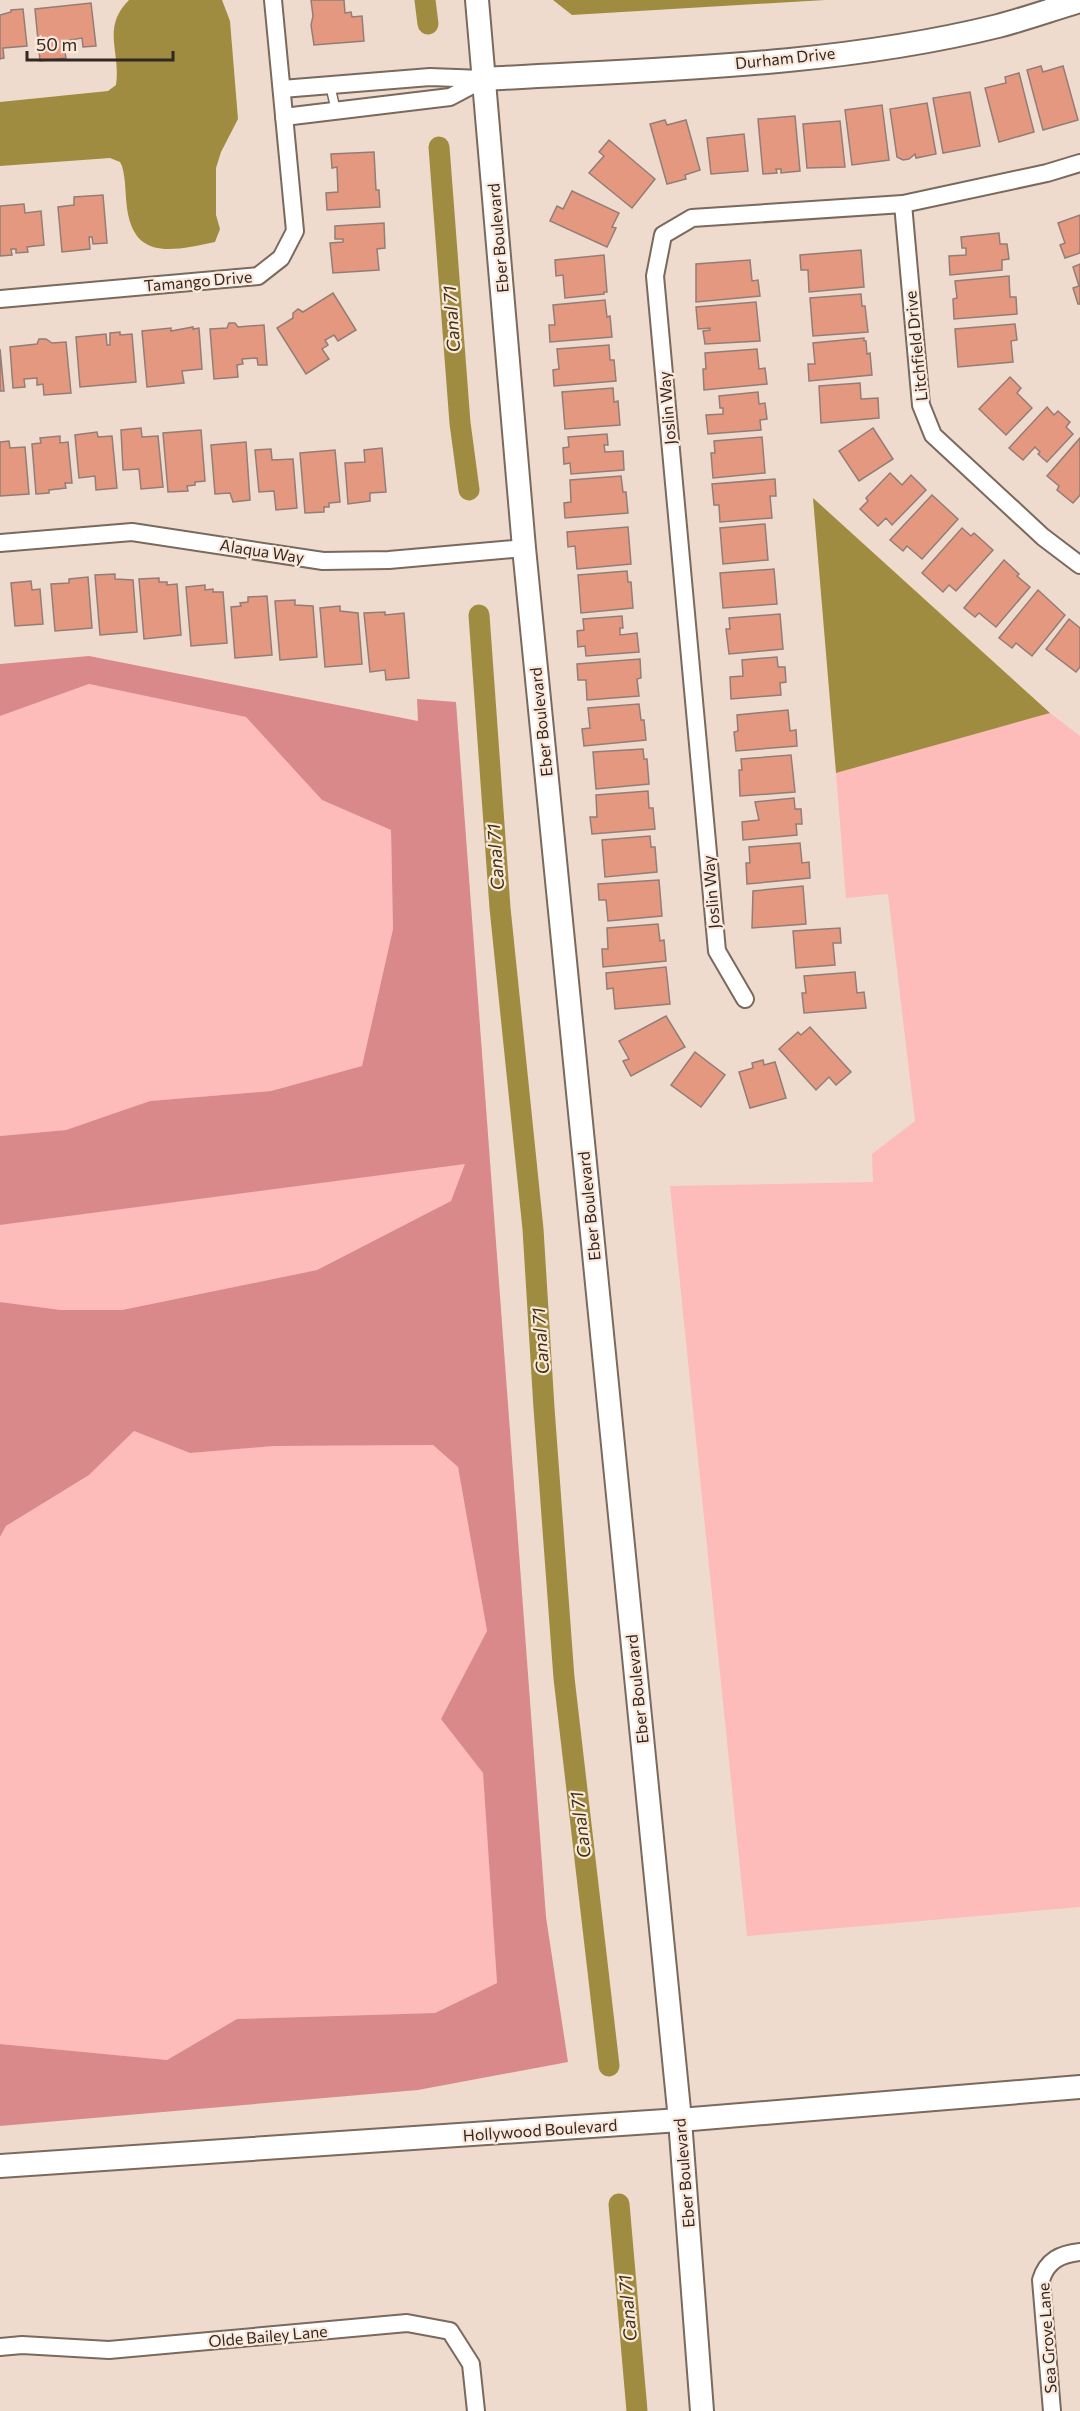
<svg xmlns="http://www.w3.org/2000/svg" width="1080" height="2411" viewBox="0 0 1080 2411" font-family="Commissioner,sans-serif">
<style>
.green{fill:#fdbbba}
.forest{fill:#da898a}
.water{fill:#9f8c40}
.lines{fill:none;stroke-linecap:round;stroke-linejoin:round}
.canal{stroke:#9f8c40;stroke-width:21}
.building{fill:#e49880;stroke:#937d76;stroke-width:1.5}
.lane-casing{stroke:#7a695d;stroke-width:11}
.street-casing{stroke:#7a695d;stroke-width:20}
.secondary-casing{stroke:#7a695d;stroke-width:26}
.lane{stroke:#fff;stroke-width:8}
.street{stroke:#fff;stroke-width:16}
.secondary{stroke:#fff;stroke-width:22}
.labels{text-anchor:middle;stroke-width:4.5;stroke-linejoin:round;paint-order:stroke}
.street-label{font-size:16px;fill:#302923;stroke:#fce8da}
.water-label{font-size:18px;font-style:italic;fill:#3b3311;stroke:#fce8da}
</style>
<rect width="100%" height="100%" fill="#efdbcd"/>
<g class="green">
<path d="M89 684 246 717 322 800 391 830 393 929 362 1066 271 1091 150 1101 66 1130 0 1136V716Z"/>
<path d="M1050 713 1080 736V1907L747 1936 670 1186 873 1182 872 1154 915 1121 888 894 846 898 836 773Z"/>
<path d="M466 1163 451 1201 317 1270 122 1310H61L0 1302V1225Z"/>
<path d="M134 1431 190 1453 274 1446 433 1445 458 1467 487 1631 442 1719 483 1773 497 1983 435 2013 237 2019 167 2060 0 2044V1537L6 1526 89 1475Z"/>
</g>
<path class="forest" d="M89 656 418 721 417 699 456 702 546 1917 568 2062 418 2090 0 2126V2044L167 2060 237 2019 435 2013 497 1983 483 1773 441 1719 487 1631 458 1467 433 1445 274 1446 190 1453 134 1431 89 1475 6 1526 0 1537V1302L61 1310H122L317 1270 451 1201 465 1164 0 1225V1136L66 1130 150 1101 271 1091 362 1066 393 929 391 830 322 800 246 717 89 684 0 716V664Z"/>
<g class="water">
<path d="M129 0H222L230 21 238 119 221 152 216 168V215L220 229 215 242C175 250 134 262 127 208 125 194 126 180 122 166L120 162 110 158 0 166V102L108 91 116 85C121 51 101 28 129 0Z"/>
<path d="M553 0H825L572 15Z"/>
<path d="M813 498 1050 713 836 773Z"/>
</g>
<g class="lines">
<g class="canal">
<path d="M425 0 428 24"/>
<path d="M439 147 460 423 469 490"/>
<path d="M479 615 500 908 533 1229 544 1408 564 1678 609 2066"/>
<path d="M619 2204 637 2411"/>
</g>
</g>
<g class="building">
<path d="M311 0H344L345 13 351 12 352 17 362 16 364 41 314 45 311 25 313 16Z"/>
<path d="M91 3 96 46 83 47 82 38 70 40 71 45 64 46 66 58 40 61 35 9Z"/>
<path d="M23 9 27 46 3 48 4 58 0 59V15L11 12V10Z"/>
<path d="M1041 66 1043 72 1063 66 1078 120 1043 130 1027 70Z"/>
<path d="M1019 73 1034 132 999 142 985 88 1006 83 1005 77Z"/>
<path d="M970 92 980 146 943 153 933 98Z"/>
<path d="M927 103 936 154 916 158 915 154 909 159 903 160 897 157 890 109Z"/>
<path d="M882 105 889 160 852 165 845 110Z"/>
<path d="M795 116 800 171 781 173V169H776L777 173 763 174 758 119Z"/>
<path d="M665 120 667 125 686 120 700 170 685 175 686 179 667 184 650 124Z"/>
<path d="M840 121 845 167 807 168 803 124Z"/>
<path d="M744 134 748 171 711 174 707 138Z"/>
<path d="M609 140 655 179 632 208 589 173 604 156 599 152Z"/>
<path d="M374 152 376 190H379L380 207 327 210 326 193 338 192 337 167 332 168 331 154Z"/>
<path d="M572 191 619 213 612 227 616 228 607 247 550 221 557 206 563 209Z"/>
<path d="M103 195 107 243 93 244 92 237H89L90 249 62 252 58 207 74 205V197Z"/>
<path d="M24 204 25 213 41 211 44 245 27 247 28 252 16 253V249H11L12 255 0 256V206Z"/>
<path d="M1080 215V253L1065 258 1060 245 1065 243 1058 223Z"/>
<path d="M384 223 385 248 377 249 379 270 333 273 330 243 343 242V239H335V226Z"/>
<path d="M999 233 1000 244H1007L1009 259 1002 260V270L950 275 949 256 966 255V248H962L961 237Z"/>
<path d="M861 250 864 287 809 292 808 270H801L800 255Z"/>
<path d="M604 255 607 292H604V294L565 298 563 275 556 276 555 260Z"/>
<path d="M750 260 752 281 758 280 760 296 696 302V264Z"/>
<path d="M1080 264V304H1078L1073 288 1079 286 1073 267Z"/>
<path d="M1009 276 1010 297H1016L1017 314 954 319 953 299 957 298 955 281Z"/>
<path d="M333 293 356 330 338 341 334 335 325 340 328 345 322 349 329 359 306 374 277 328 293 318V313L298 309 303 312Z"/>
<path d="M861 294 862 306H865L868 332 813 336 810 298Z"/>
<path d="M605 300 607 317 610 316 612 337 550 342 549 325H555L553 305Z"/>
<path d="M756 302 760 341 705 344 703 331 710 330V328L698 329 696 307Z"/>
<path d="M229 323H235L238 327 264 325 267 365H258L257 358 242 359 243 364 237 365 238 377 214 379 210 329 227 328Z"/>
<path d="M1015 324 1017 340 1011 341 1013 362 958 367 955 329Z"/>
<path d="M193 327V329L199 328 202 369 182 371 184 383 147 387 142 331 171 328V331Z"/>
<path d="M120 332V335L132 334 136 382 80 387 76 337 106 334 107 345H110V333Z"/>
<path d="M864 338V341H866L867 354 870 353 872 375 809 381 808 364H815L813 343Z"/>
<path d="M39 339H46L52 343 66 342 71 393 44 395 43 384 37 385V378L24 379 25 387 13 388 10 347 37 344Z"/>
<path d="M609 345 610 360H614L616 381 554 386 553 370 559 369 557 349Z"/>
<path d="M0 349 4 391H0Z"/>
<path d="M757 349 759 369 765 368 767 384 704 390 703 369H706L705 353Z"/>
<path d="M1010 377 1021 388 1017 393 1032 408 1006 435 979 409Z"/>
<path d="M860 383 861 399 878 398 879 418 821 423 819 386Z"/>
<path d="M613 388 614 402 618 401 620 425 565 429 562 392Z"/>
<path d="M758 392 759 404 765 403 767 419 760 420 761 430 708 434 706 415 723 414V408H720L719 396Z"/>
<path d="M1047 407 1054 415 1058 411 1070 422 1066 427 1073 434 1047 462 1038 454 1040 452 1035 447 1023 460 1009 448Z"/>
<path d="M141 428 142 437 158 436 163 487 141 489 139 469 123 470 121 430Z"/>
<path d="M873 428 893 459 859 481 839 451Z"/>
<path d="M201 430 205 481 195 482V485L187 486 188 491 168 492 163 433Z"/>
<path d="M97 432 98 437 112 436 117 488 96 490 95 476 79 478 75 435Z"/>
<path d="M607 434 608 445H604L605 452 623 451 624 470 571 474 570 463 564 464 563 448 569 447 568 437Z"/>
<path d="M60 436V443L68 442 72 483H65L66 488 49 490V493L36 494 32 444 41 443 40 438Z"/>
<path d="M762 437 765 473 713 478 711 453H715L714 441Z"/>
<path d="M1080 438V495L1073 503 1057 490 1059 486 1047 476Z"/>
<path d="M9 441 10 448 25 447 29 494 0 496V442Z"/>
<path d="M246 442 250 500 233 502 230 493 215 494 211 445Z"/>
<path d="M382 448 386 492 370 493V501L348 504 345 463 365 462 364 450Z"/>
<path d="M271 449 272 460 293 459 297 508 276 510 274 491 259 492 255 450Z"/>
<path d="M335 450 340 502 329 503V507H324V512L305 513 300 453Z"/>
<path d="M890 473 902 485 911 475 926 490 892 525 886 518 878 526 860 509 868 501 866 498Z"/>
<path d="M621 476 623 492H626L628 513 565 518 564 503 571 502 570 480Z"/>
<path d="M775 479 776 496H770L772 518 720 522 719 505H714L712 484Z"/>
<path d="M932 495 958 519 922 559 907 546 903 551 890 540Z"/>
<path d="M765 524 768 560 723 564 720 528Z"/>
<path d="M628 527 631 564 577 569 575 546 568 547 567 532Z"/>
<path d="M962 528 971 536 974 533 993 550 956 591 949 585 943 592 922 573Z"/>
<path d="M1004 560 1019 574 1017 576 1030 587 996 627 979 613 975 617 964 608Z"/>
<path d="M774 569 777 604 723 608 720 573Z"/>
<path d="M627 571 628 582H631L633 608 581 613 578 575Z"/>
<path d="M115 574V579L133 580 137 632 100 635 95 575Z"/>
<path d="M88 577 92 628 55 631 51 584 69 583V579Z"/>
<path d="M159 578V582H167V585L177 584 181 635 144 639 139 579Z"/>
<path d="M31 581 32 590 40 589 43 624 15 626 11 583Z"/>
<path d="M205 585V590L213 589V592H223L227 643 191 646 186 587Z"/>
<path d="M1038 590 1065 615 1032 656 1016 643 1012 648 999 638Z"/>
<path d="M267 596 272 655 235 658 231 607 241 606 240 603 248 602V597Z"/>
<path d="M295 600V605L313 606 317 657 280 660 275 601Z"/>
<path d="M340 606V611L358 613 362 664 325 667 320 608Z"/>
<path d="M385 612V615L404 613 409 678 386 680 385 670 370 672 364 613Z"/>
<path d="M780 614 783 649 729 654 726 629H730L729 618Z"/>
<path d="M622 616 623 628H620V635L637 633 639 652 586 656 585 646 578 647 577 631 584 630 583 619Z"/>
<path d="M1069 619 1080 628V667L1076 672 1046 649Z"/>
<path d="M777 657 778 667H785L786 682 780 683 781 695 731 699 730 677 743 676 742 660Z"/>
<path d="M640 659 641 678 637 679 639 696 587 700 586 680H578L577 664Z"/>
<path d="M639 704 641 720H644L646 740 584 746 582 729 590 728 588 708Z"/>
<path d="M788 710 790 731 796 730 797 746 736 751 734 732 738 731 737 715Z"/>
<path d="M643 749 644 759H647L649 784 596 789 593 752Z"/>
<path d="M791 755 795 792 740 796 739 770H742L741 759Z"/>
<path d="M648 791 649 808H653L655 829 592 834 590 817H597L596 795Z"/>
<path d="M794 798 795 809H801L802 824H796L797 835 743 840 742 822 759 820 755 802Z"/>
<path d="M650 836 651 847H655L657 872 605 877 602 840Z"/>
<path d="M800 843 802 863 809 862 810 878 747 884 746 863H750L749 847Z"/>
<path d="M659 880 662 916 608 921 606 900H599L598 884Z"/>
<path d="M803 886 806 924 752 928 753 891Z"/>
<path d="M658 924 660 941 664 940 666 961 603 967 602 949H608L607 928Z"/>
<path d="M840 928 841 943H833L835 965 796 968 793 931Z"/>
<path d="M666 967 670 1004 615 1009 613 988 607 989 606 973Z"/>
<path d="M855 972 857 993 864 992 866 1008 804 1013 802 993H806L804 976Z"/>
<path d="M666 1016 685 1047 631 1076 623 1061 629 1059 619 1041Z"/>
<path d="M810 1027 851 1072 836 1085 829 1077 816 1090 779 1049 798 1032 801 1035Z"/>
<path d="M695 1052 725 1075 701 1107 671 1085Z"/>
<path d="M763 1060 764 1065 775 1062 786 1098 750 1108 739 1072 753 1068 752 1063Z"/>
</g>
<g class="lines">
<defs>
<path id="lane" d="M330 85 336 111"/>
<g id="street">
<path d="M282 89 430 77 483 79"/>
<path d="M284 117 450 97 484 79"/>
<path d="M903 204 921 405 933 435 1043 537 1080 565"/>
<path d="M0 299 258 276 281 258 295 231 273 0"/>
<path d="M0 543 132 532 323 561 389 560 524 548"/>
<path d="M745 999 717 951 655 276 663 235 692 218 903 204 1047 173 1080 163"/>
<path d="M0 2347 22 2345 109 2350 407 2323 450 2331 471 2364 476 2411"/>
<path d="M1052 2411 1041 2280C1047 2260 1061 2254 1080 2252"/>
</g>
<g id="secondary">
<path d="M477 0 524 548 680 2120 702 2411"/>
<path d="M484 79C654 69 832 67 998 26 1025 19 1053 9 1080 1"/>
<path d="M0 2166 680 2120 1080 2087"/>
</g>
</defs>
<use href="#lane" class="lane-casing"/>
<use href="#street" class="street-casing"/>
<use href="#secondary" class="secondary-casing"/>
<use href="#lane" class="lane"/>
<use href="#street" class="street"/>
<use href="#secondary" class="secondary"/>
</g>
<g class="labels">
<g class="street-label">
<text transform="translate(785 58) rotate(-6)" y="6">Durham Drive</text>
<text transform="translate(498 238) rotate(-95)" y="6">Eber Boulevard</text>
<text transform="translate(198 281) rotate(-5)" y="6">Tamango Drive</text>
<text transform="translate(916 346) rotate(-96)" y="6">Litchfield Drive</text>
<text transform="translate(667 408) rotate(-95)" y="6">Joslin Way</text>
<text transform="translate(262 551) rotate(9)" y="6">Alaqua Way</text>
<text transform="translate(541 722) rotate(-96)" y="6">Eber Boulevard</text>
<text transform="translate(711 892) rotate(-95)" y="6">Joslin Way</text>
<text transform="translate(589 1206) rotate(-96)" y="6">Eber Boulevard</text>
<text transform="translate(637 1689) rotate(-96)" y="6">Eber Boulevard</text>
<text transform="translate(540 2130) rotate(-4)" y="6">Hollywood Boulevard</text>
<text transform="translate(684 2173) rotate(-95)" y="6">Eber Boulevard</text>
<text transform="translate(268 2336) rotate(-5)" y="6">Olde Bailey Lane</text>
<text transform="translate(1047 2338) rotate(-94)" y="6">Sea Grove Lane</text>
</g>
<g class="water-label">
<text transform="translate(452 319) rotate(-94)" y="6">Canal 71</text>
<text transform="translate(496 857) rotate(-94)" y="6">Canal 71</text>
<text transform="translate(541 1341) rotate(-94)" y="6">Canal 71</text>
<text transform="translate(581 1825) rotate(-97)" y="6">Canal 71</text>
<text transform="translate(628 2308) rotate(-95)" y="6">Canal 71</text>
</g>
</g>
<path d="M27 51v9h146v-9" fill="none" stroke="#302923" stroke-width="3"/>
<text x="36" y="51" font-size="18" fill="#302923" stroke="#fce8da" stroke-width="4.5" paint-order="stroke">50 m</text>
</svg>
